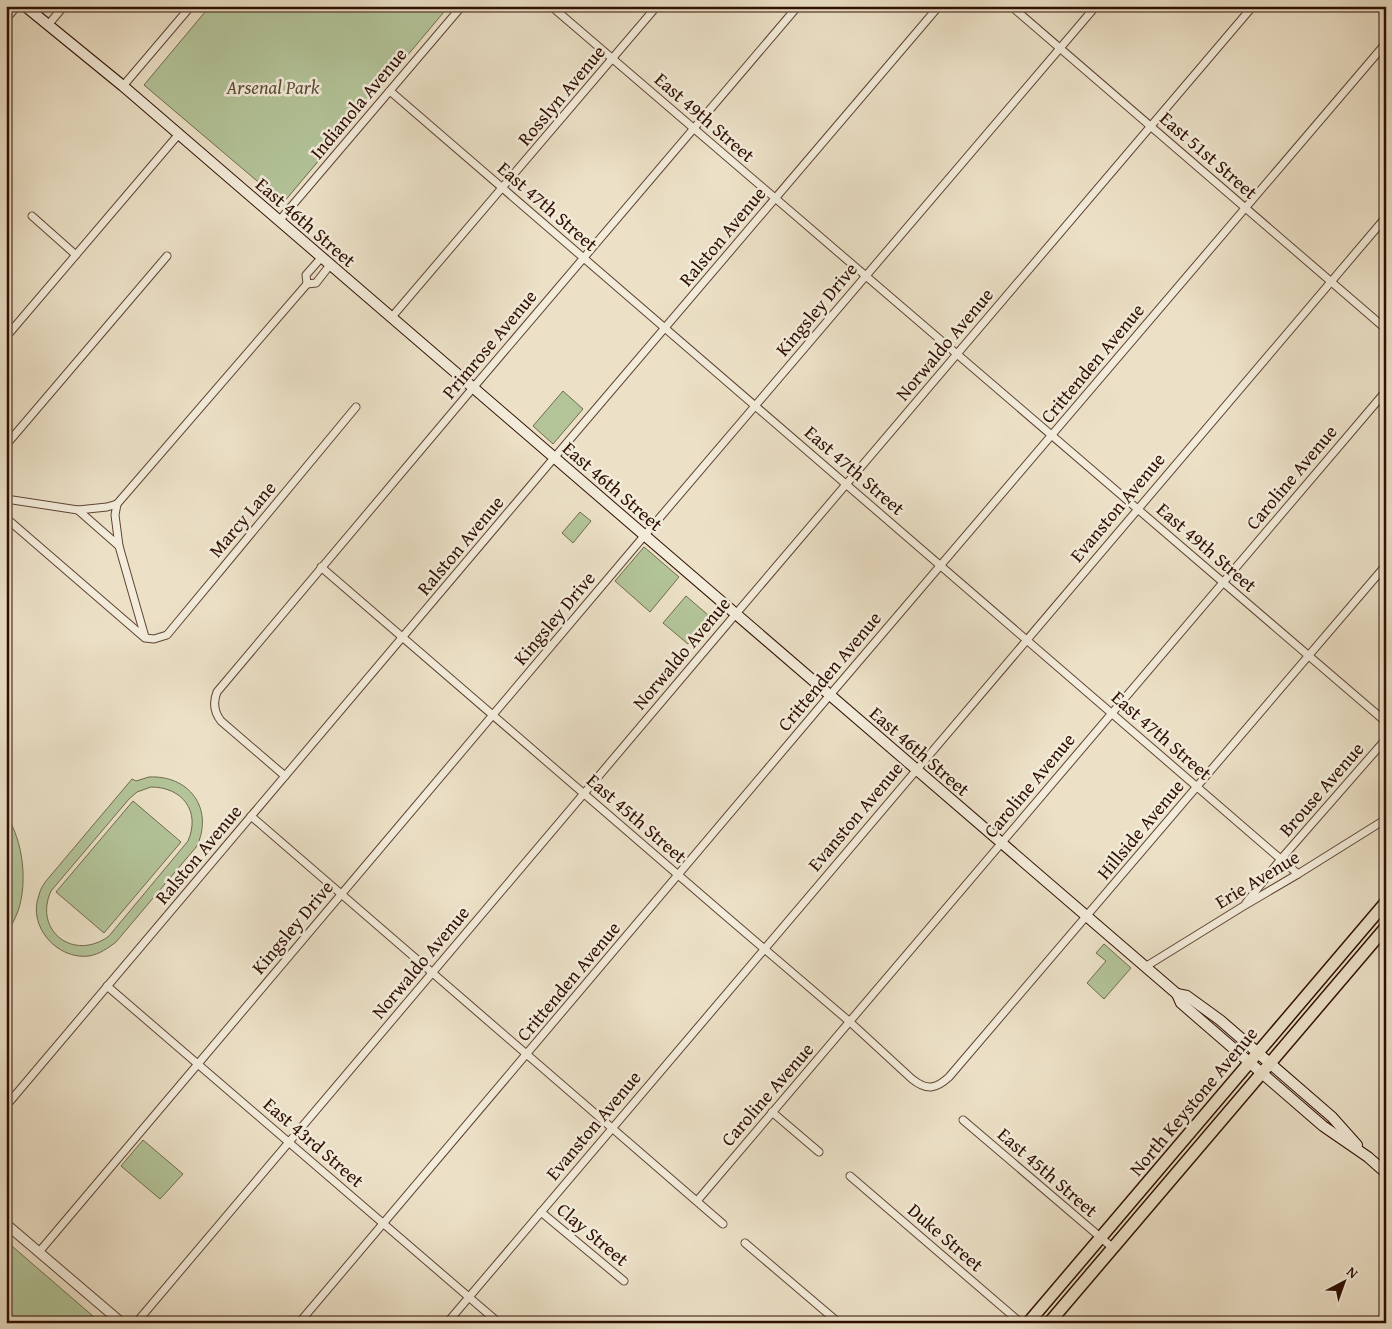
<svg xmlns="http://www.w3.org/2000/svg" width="1392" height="1329" viewBox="0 0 1392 1329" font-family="'Gentium Book Plus',serif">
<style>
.green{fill:#b3c499;stroke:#716a4e;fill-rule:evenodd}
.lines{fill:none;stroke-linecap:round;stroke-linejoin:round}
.minor-casing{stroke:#5e4433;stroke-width:9}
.tertiary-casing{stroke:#5e4433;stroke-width:11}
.secondary-casing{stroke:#2f0f02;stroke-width:12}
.primary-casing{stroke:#2f0f02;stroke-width:14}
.minor{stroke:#f3ecdb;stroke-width:7}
.tertiary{stroke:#f3ecdb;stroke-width:9}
.secondary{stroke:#f3ecdb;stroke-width:10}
.primary{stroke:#ece1c7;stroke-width:11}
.labels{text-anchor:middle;stroke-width:5;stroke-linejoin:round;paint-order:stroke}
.park-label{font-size:19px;font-style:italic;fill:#5d4e37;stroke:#f3ecdb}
.street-label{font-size:19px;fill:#2f0f02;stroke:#f3ecdb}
</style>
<rect width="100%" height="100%" fill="#ece1c7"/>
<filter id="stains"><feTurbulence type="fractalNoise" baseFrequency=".004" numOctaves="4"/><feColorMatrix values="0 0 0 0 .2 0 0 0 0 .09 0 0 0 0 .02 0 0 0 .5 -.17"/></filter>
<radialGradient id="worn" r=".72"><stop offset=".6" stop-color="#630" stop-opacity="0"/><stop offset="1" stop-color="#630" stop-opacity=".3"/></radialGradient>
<g class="green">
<path d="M210 6H449L283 203 144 85Z"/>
<path d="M563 391 583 409 553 444 533 426Z"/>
<path d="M580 512 591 521 573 543 562 533Z"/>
<path d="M644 547 679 577 650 612 615 581Z"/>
<path d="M686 596 715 621 695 645 691 641 688 644 663 623Z"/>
<path d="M149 777C189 775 214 808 197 846L116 942C108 948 100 954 89 956 57 960 27 926 39 895 40 890 43 885 46 881L132 779 136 781ZM151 787C182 787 201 811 188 841L109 936C74 962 33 931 51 891L129 799 137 792Z"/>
<path d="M133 801 181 842 104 933 56 892Z"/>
<path d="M6 815C23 840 28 882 18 911 15 919 10 928 6 936Z"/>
<path d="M1104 944 1131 968 1104 999 1087 983 1106 961 1096 953Z"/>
<path d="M143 1140 183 1174 160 1199 121 1166Z"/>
<path d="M6 1241 101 1323H6Z"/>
</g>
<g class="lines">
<defs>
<g id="minor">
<path d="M551 6 1386 722"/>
<path d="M1011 6 1386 329"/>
<path d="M6 19 17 6"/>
<path d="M48 25 64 6"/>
<path d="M123 86 191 6"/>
<path d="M390 91 1298 874"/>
<path d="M32 216 76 255"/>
<path d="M279 221 462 6"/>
<path d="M321 258 306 275 307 284 316 283 330 265"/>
<path d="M391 318 657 6"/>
<path d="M6 337 178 135"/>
<path d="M6 445 167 256"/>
<path d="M6 499 78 510"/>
<path d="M117 504 307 284"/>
<path d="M117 504 115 515 119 546 78 510 107 507Z"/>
<path d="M6 518 145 638 154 639 167 635 356 407"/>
<path d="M119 546 145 637"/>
<path d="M321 567 720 911 850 1022 912 1079C927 1091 936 1089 949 1077L1386 565"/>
<path d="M285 776 221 721C214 712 213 702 217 692L467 395 798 6"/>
<path d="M251 816 723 1224"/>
<path d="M1246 903 1281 859 1386 739"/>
<path d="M1145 967 1242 907 1298 874 1386 819"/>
<path d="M107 986 499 1323"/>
<path d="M6 1106 548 465 939 6"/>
<path d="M772 1112 819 1152"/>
<path d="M963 1120 1113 1248"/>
<path d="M850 1176 1021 1323"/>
<path d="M697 1201 1386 391"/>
<path d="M541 1212 624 1281"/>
<path d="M745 1243 839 1323"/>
<path d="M39 1252 639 542 1096 6"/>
<path d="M136 1323 729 622 1253 6"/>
<path d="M299 1323 824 702 1386 43"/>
<path d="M447 1323 1386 217"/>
</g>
<path id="tertiary" d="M6 1224 122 1323"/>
<g id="secondary">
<path d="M25 6 123 86 1177 994 1181 1003 1323 1126 1368 1157 1386 1173"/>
<path d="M1177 994 1187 996 1220 1020 1332 1117 1357 1145"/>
</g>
<g id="primary">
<path d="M1028 1323 1386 902"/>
<path d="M1049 1323 1386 927"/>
</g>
</defs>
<use href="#minor" class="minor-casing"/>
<use href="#tertiary" class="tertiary-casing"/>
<use href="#secondary" class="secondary-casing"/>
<use href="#primary" class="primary-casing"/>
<use href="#minor" class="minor"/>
<use href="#tertiary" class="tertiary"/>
<use href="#secondary" class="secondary"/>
<use href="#primary" class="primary"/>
</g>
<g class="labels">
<g class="park-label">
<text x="273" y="94">Arsenal Park</text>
</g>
<g class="street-label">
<text transform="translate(561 95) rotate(-50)" y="7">Rosslyn Avenue</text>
<text transform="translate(358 103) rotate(-50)" y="7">Indianola Avenue</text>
<text transform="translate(705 117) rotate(41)" y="7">East 49th Street</text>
<text transform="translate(1209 155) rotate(41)" y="7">East 51st Street</text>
<text transform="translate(548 206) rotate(41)" y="7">East 47th Street</text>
<text transform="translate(306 222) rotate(41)" y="7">East 46th Street</text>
<text transform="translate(722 236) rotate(-50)" y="7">Ralston Avenue</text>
<text transform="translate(816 309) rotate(-50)" y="7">Kingsley Drive</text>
<text transform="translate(489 344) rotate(-50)" y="7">Primrose Avenue</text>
<text transform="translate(944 344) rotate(-50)" y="7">Norwaldo Avenue</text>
<text transform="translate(1092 363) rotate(-50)" y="7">Crittenden Avenue</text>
<text transform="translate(855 470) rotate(41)" y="7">East 47th Street</text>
<text transform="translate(1291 477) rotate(-50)" y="7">Caroline Avenue</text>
<text transform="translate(613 486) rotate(41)" y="7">East 46th Street</text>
<text transform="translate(1117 507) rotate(-50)" y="7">Evanston Avenue</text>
<text transform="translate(242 519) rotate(-50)" y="7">Marcy Lane</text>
<text transform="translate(460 545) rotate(-50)" y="7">Ralston Avenue</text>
<text transform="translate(1207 547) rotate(41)" y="7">East 49th Street</text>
<text transform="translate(554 618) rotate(-50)" y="7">Kingsley Drive</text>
<text transform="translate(681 653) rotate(-50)" y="7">Norwaldo Avenue</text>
<text transform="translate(829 671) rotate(-50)" y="7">Crittenden Avenue</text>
<text transform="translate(1162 735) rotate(41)" y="7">East 47th Street</text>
<text transform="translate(920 751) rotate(41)" y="7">East 46th Street</text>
<text transform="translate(1029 785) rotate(-50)" y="7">Caroline Avenue</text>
<text transform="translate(1321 789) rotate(-49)" y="7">Brouse Avenue</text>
<text transform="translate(855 816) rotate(-50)" y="7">Evanston Avenue</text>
<text transform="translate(637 818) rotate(41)" y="7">East 45th Street</text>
<text transform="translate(1140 829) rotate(-50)" y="7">Hillside Avenue</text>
<text transform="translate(198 854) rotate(-50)" y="7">Ralston Avenue</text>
<text transform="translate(1257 879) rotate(-31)" y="7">Erie Avenue</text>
<text transform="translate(292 927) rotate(-50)" y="7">Kingsley Drive</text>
<text transform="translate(420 962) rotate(-50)" y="7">Norwaldo Avenue</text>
<text transform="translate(568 981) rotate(-50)" y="7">Crittenden Avenue</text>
<text transform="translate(767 1094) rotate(-49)" y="7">Caroline Avenue</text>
<text transform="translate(1193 1101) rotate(-50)" y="7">North Keystone Avenue</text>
<text transform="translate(593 1125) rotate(-50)" y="7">Evanston Avenue</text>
<text transform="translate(314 1142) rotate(41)" y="7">East 43rd Street</text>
<text transform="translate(1048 1172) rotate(41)" y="7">East 45th Street</text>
<text transform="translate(593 1234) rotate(40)" y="7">Clay Street</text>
<text transform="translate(946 1237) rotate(41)" y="7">Duke Street</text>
</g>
</g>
<rect width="1392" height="1329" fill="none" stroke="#ece1c7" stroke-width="25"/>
<rect x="8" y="8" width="1377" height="1314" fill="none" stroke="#2f0f02" stroke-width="2.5"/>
<rect x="12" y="12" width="1367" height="1304" fill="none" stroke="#2f0f02"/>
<g transform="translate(1344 1282) rotate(41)" stroke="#f3ecdb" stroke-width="4" paint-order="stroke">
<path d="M0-4L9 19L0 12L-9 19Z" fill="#2f0f02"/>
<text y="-8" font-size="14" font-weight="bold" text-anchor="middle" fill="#2f0f02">N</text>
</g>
<rect width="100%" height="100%" filter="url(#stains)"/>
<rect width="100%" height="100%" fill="url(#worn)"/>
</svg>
